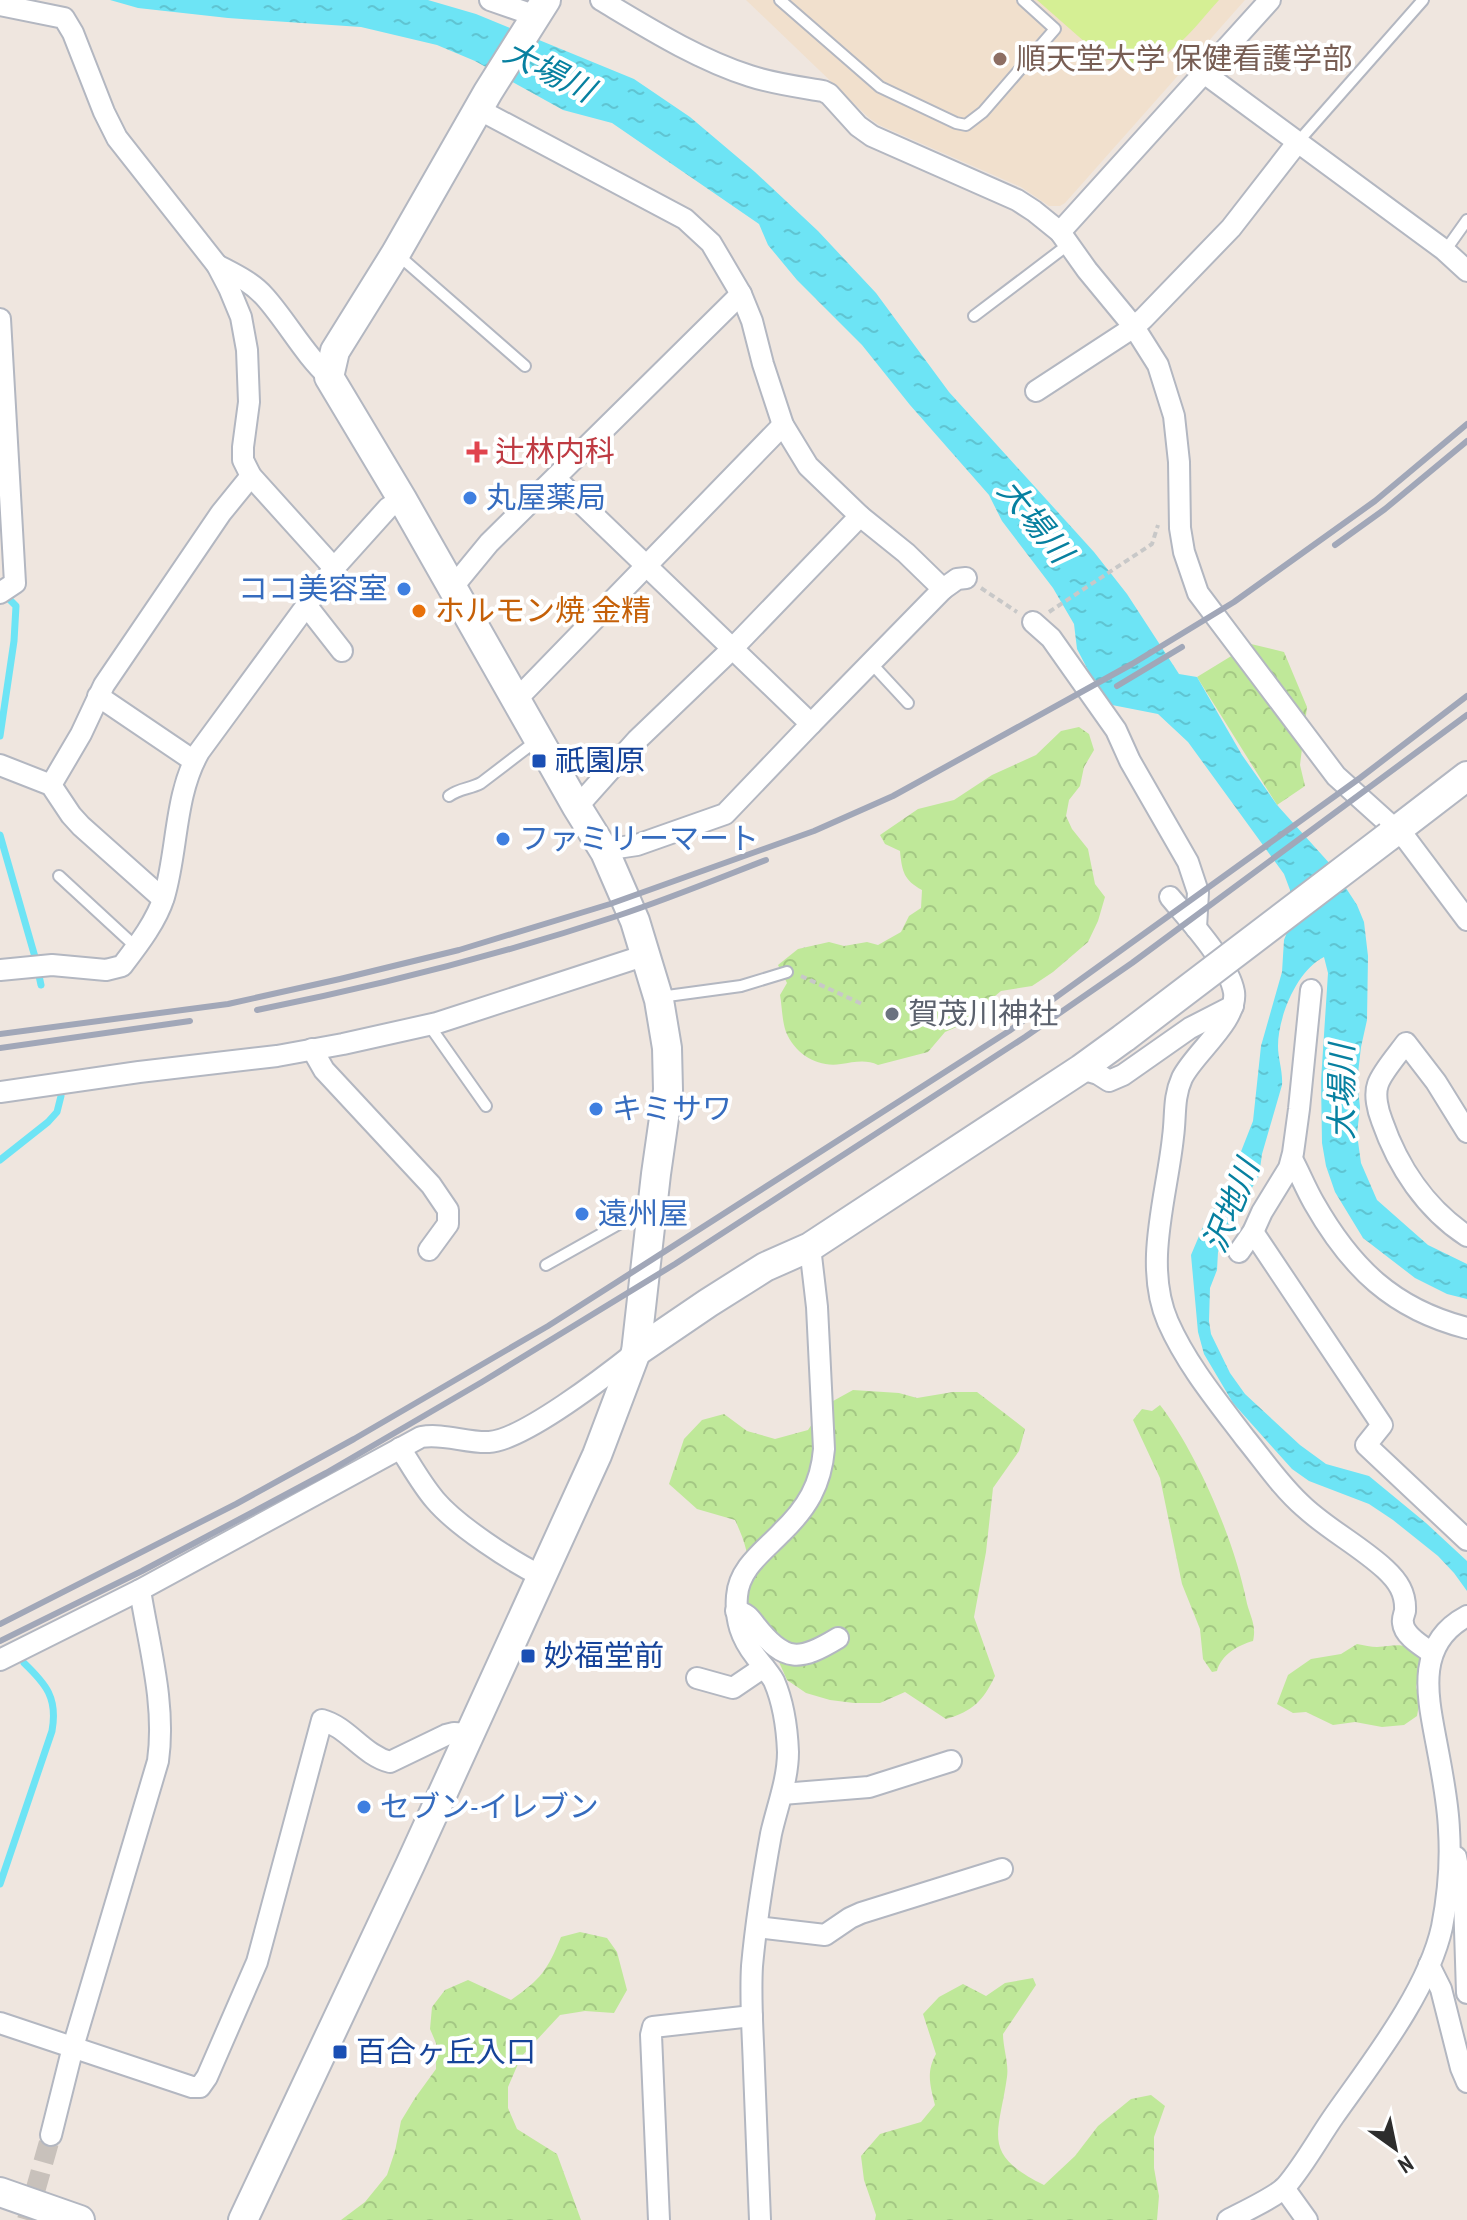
<svg xmlns="http://www.w3.org/2000/svg" width="1467" height="2220" viewBox="0 0 1467 2220" font-family="'PT Sans Narrow','Noto Sans JP',sans-serif">
<style>
.education{fill:#f1e0cd}
.forest{fill:url(#forest-crowns)}
.pitch{fill:#d5ef94}
.water{fill:url(#water-ripples)}
.lines{fill:none;stroke-linecap:round;stroke-linejoin:round}
.stream{stroke:#6de4f5;stroke-width:7}
.street-tunnel{stroke:#c8c1bb;stroke-width:20;stroke-dasharray:20 10;stroke-linecap:butt}
.lane-casing{stroke:#b3b7c1;stroke-width:14}
.street-casing{stroke:#b3b7c1;stroke-width:24}
.secondary-casing{stroke:#b3b7c1;stroke-width:32}
.path{stroke:#c8c8c8;stroke-width:4;stroke-dasharray:6 4;stroke-linecap:butt}
.lane{stroke:#fff;stroke-width:10}
.street{stroke:#fff;stroke-width:20}
.secondary{stroke:#fff;stroke-width:28}
.rail{stroke:#a1a7b8;stroke-width:6}
.secondary-bridge-casing{stroke:#b3b7c1;stroke-width:32;stroke-linecap:butt}
.secondary-bridge{stroke:#fff;stroke-width:28}
.education-dot{fill:#8d6e63;stroke:#fff;stroke-width:3}
.health-dot{fill:#e0444e;stroke:#fff;stroke-width:3}
.shop-dot{fill:#3f7fe0;stroke:#fff;stroke-width:3}
.food-dot{fill:#e8710a;stroke:#fff;stroke-width:3}
.transit-dot{fill:#1a4fb4;stroke:#fff;stroke-width:3}
.worship-dot{fill:#6b7280;stroke:#fff;stroke-width:3}
.labels{text-anchor:middle;stroke-width:8;stroke-linejoin:round;paint-order:stroke}
.education-label{font-size:30px;fill:#785e54;stroke:#fff;text-anchor:start}
.health-label{font-size:30px;fill:#be3a42;stroke:#fff;text-anchor:start}
.shop-label{font-size:30px;fill:#366cbe;stroke:#fff;text-anchor:start}
.food-label{font-size:30px;fill:#c56008;stroke:#fff;text-anchor:start}
.transit-label{font-size:30px;fill:#164399;stroke:#fff;text-anchor:start}
.worship-label{font-size:30px;fill:#5b616d;stroke:#fff;text-anchor:start}
.water-label{font-size:32px;font-style:italic;fill:#0780a0;stroke:#fff}
</style>
<defs>
<pattern id="forest-crowns" width="20" height="18" patternUnits="userSpaceOnUse" patternTransform="scale(2)"><rect width="20" height="18" fill="#bfe899"/><path d="M2 6a3 3 0 1 1 6 0M12 15a3 3 0 1 1 6 0" fill="none" stroke="#a4c784"/></pattern>
<pattern id="water-ripples" width="26" height="14" patternUnits="userSpaceOnUse" patternTransform="scale(2)"><rect width="26" height="14" fill="#6de4f5"/><path d="M2 4q2-2 4 0t4 0M15 11q2-2 4 0t4 0" fill="none" stroke="#5fc4d2"/></pattern>
</defs>
<rect width="100%" height="100%" fill="#efe6df"/>
<path class="education" d="M746 0H1245L1065 203 1060 206H1049L1021 187 879 125 869 118Z"/>
<g class="forest">
<path d="M1251 644 1284 652 1307 707 1300 765 1305 786 1277 805 1197 677Z"/>
<path d="M1079 727 1089 734 1094 750 1084 767 1080 786 1069 800 1066 816 1072 829 1088 849 1095 884 1105 897 1098 921 1088 942 1053 972 1032 986 1001 991 959 1026 945 1032 928 1052 878 1065C866 1059 854 1062 841 1064 818 1068 795 1054 786 1032 782 1021 782 1006 780 995L787 983 778 965 798 949 829 942 844 946 867 942 878 945 901 932 909 916 921 908 922 890C904 880 902 872 900 851L885 844 880 835 918 809 954 800 992 775 1036 755 1061 731Z"/>
<path d="M853 1390 899 1393 917 1398 953 1392H977L1025 1429 1019 1451 993 1488 986 1552 974 1617 995 1676C983 1701 973 1711 946 1719L905 1692 880 1703H854L830 1700 806 1693 787 1680 775 1653 744 1610C751 1573 752 1556 735 1520L697 1509 669 1484 684 1439 702 1420 724 1414 747 1431 775 1439 808 1430 824 1406Z"/>
<path d="M1160 1405C1197 1453 1234 1540 1246 1599 1249 1615 1257 1624 1253 1641 1238 1645 1221 1655 1217 1671L1212 1672 1203 1659 1200 1629 1182 1584 1160 1478 1133 1420 1142 1409 1152 1411Z"/>
<path d="M1357 1644C1364 1645 1371 1647 1377 1647 1399 1645 1411 1640 1422 1664L1416 1687 1420 1699 1417 1716 1404 1725 1382 1727 1355 1722 1333 1725 1306 1712 1293 1713 1277 1704 1288 1675 1311 1659 1341 1654Z"/>
<path d="M580 1932 607 1938 617 1952 627 1990 614 2013 585 2011 560 2015 521 2057 508 2087V2108L517 2129 557 2154 581 2220H341L365 2202 387 2175 395 2151 401 2121 415 2098 436 2069V2043L430 2029 432 2007 445 1990 468 1980 511 2000C541 1979 547 1971 561 1937Z"/>
<path d="M1033 1978 1036 1985 1003 2034C1003 2048 1009 2063 1007 2077 999 2134 980 2154 1044 2185L1075 2156 1098 2126 1131 2099 1151 2095 1165 2106 1154 2137V2168L1159 2196 1157 2220H875L876 2215 864 2180 861 2156 880 2134 921 2122 935 2105C930 2085 926 2072 936 2054L923 2014 939 1997 963 1984 986 1996 1005 1983Z"/>
</g>
<path class="pitch" d="M1037 0H1219C1185 38 1160 78 1103 58Z"/>
<path class="water" d="M110 0H428L476 14 634 79 690 117 755 172 818 231 876 293 949 392 1094 552 1127 594 1179 674 1197 677 1242 755 1277 805 1331 865 1357 905 1364 922 1368 956 1367 1020 1361 1047 1357 1082 1360 1107 1357 1134 1361 1163 1377 1200 1428 1245 1467 1264V1299L1447 1294 1415 1278 1363 1238 1335 1192 1326 1166 1322 1143 1321 1081 1328 973 1324 957C1297 970 1278 1017 1278 1046 1278 1059 1283 1071 1282 1085L1262 1154 1259 1176 1234 1218 1218 1252 1217 1270 1210 1288 1209 1321 1211 1334 1230 1373 1245 1394 1300 1445 1326 1464 1369 1476 1426 1523 1467 1561V1591L1454 1573 1438 1556 1393 1520 1369 1504 1309 1481 1292 1469 1233 1403 1204 1354 1198 1332 1191 1255 1202 1229 1231 1177 1253 1121 1261 1046 1282 972 1284 940 1293 917 1290 890 1284 874 1188 742 1158 714 1112 705 1089 672 1077 649 1074 624 1053 588 1002 521 989 495 910 405 862 345 797 280 768 245 759 224 612 123 563 110 475 61 437 45 361 27 228 18 138 8Z"/>
<g class="lines">
<g class="stream">
<path d="M0 736 14 641 16 606 3 593"/>
<path d="M0 835 35 957 41 985"/>
<path d="M0 1160 48 1122 57 1112 61 1096"/>
<path d="M0 1884 52 1731C58 1698 46 1684 24 1663"/>
</g>
<path class="street-tunnel" d="M27 2220 51 2135"/>
<defs>
<g id="lane">
<path d="M780 0 880 87 956 123 966 125 983 112 1055 29 1023 0"/>
<path d="M1297 143 1423 0"/>
<path d="M1445 251 1467 220"/>
<path d="M397 254 525 366"/>
<path d="M974 316 1069 244"/>
<path d="M871 663 908 703"/>
<path d="M449 796C460 788 470 789 481 783L536 741"/>
<path d="M59 876 136 947"/>
<path d="M660 997 741 986 787 972"/>
<path d="M429 1025 486 1106"/>
<path d="M546 1265 635 1215 649 1211"/>
</g>
<g id="street">
<path d="M490 0 536 16"/>
<path d="M601 0C648 28 697 59 750 76 774 84 799 87 823 91L829 94 858 126 872 136 1017 200 1034 211 1060 232 1087 270 1134 327 1158 365 1174 416 1179 462 1180 528 1184 552 1198 593 1336 776 1407 840 1467 920"/>
<path d="M0 5 64 18 73 33 104 112 117 138 217 265 229 288 241 317 247 350 249 402 243 447V460L251 476 334 568"/>
<path d="M1204 73 1443 249 1467 271"/>
<path d="M478 109 685 219 711 243 741 294 752 321 763 364 783 425 808 466 860 516 906 553 943 589 957 579 966 578"/>
<path d="M1060 232 1270 0"/>
<path d="M217 265C234 274 252 282 265 297 288 323 304 354 329 377"/>
<path d="M0 319 15 583 0 593"/>
<path d="M1036 391 1134 327 1144 318 1231 228 1297 143"/>
<path d="M556 479 811 724 943 589"/>
<path d="M452 588 489 543 741 294"/>
<path d="M306 605 342 651"/>
<path d="M1033 622 1051 638 1116 730 1130 761 1188 862 1198 892 1196 928"/>
<path d="M98 696 194 761"/>
<path d="M516 700 783 425"/>
<path d="M0 765 51 785 71 815 81 826 163 899"/>
<path d="M51 785 81 734 104 685 221 513 251 476"/>
<path d="M577 807 637 740 732 649 860 516"/>
<path d="M605 852 617 848 637 845 725 814 811 724"/>
<path d="M1170 897C1189 920 1229 963 1234 992 1238 1021 1194 1053 1182 1078 1173 1098 1176 1116 1173 1137 1167 1196 1143 1265 1168 1322 1187 1365 1217 1401 1245 1438 1264 1461 1281 1487 1304 1507 1329 1530 1360 1546 1385 1569 1398 1581 1406 1593 1405 1611 1404 1615 1402 1619 1403 1623 1404 1636 1422 1646 1432 1653"/>
<path d="M0 970 52 965 106 970 122 966C138 945 156 922 164 897 178 850 174 796 199 752L334 568 388 508 402 499"/>
<path d="M312 1049 324 1070 431 1185 448 1210V1224L429 1250"/>
<path d="M1081 1069 1098 1074 1109 1081 1123 1075 1190 1028 1233 1006"/>
<path d="M0 1092 139 1072 277 1056 343 1044 437 1023 646 955"/>
<path d="M1467 1132 1436 1082 1406 1043C1398 1054 1382 1072 1378 1084 1374 1095 1378 1111 1382 1121 1398 1167 1426 1209 1467 1236"/>
<path d="M1292 1159C1300 1174 1306 1189 1314 1203 1351 1268 1393 1309 1467 1328"/>
<path d="M1253 1232 1382 1425 1366 1445 1467 1540"/>
<path d="M1239 1252 1253 1232 1262 1212 1289 1168 1293 1153 1299 1109 1311 990"/>
<path d="M400 1448C411 1465 422 1485 435 1500 457 1526 511 1561 541 1576"/>
<path d="M736 1611C747 1613 750 1618 756 1626 785 1663 800 1661 838 1638"/>
<path d="M0 1660 140 1590 421 1437C444 1433 466 1443 489 1442 523 1440 607 1375 636 1352"/>
<path d="M697 1678 733 1688 764 1667"/>
<path d="M782 1794 869 1787 951 1761"/>
<path d="M1456 1857 1464 1898 1467 1993"/>
<path d="M757 1927 825 1935 850 1918 861 1913 1002 1869"/>
<path d="M1429 1965 1441 1989 1461 2068 1467 2082"/>
<path d="M0 2023 192 2087H200L207 2077 257 1962 322 1720C348 1727 363 1755 390 1762L446 1735 454 1733 470 1734"/>
<path d="M51 2135 73 2047 158 1761C166 1704 149 1646 140 1590"/>
<path d="M1284 2188 1307 2220"/>
<path d="M659 2220 651 2035 653 2027 752 2016"/>
<path d="M760 2220C758 2170 756 2119 754 2069 753 2035 750 2000 752 1966 756 1922 763 1878 771 1834 777 1807 788 1780 788 1752 787 1727 784 1704 774 1681 769 1672 762 1665 756 1657 741 1638 735 1620 737 1596 739 1568 764 1551 781 1533 807 1508 821 1485 824 1449L817 1307 810 1247"/>
<path d="M1228 2220C1243 2212 1276 2197 1286 2186 1304 2165 1318 2139 1334 2116 1372 2062 1428 1991 1442 1927 1448 1896 1451 1861 1449 1830 1448 1802 1442 1773 1437 1746 1428 1698 1414 1644 1467 1616"/>
</g>
<g id="secondary">
<path d="M1389 836 1467 776"/>
<path d="M636 1352 708 1303 765 1267 810 1247 1081 1069 1125 1037"/>
<path d="M0 2192 80 2220"/>
<path d="M243 2220 410 1865 597 1455 636 1352 656 1174 668 1090 667 1048 659 1000 635 921 605 852 577 807 402 499 329 377 335 351 396 253 488 92 546 0"/>
</g>
</defs>
<use href="#lane" class="lane-casing"/>
<use href="#street" class="street-casing"/>
<use href="#secondary" class="secondary-casing"/>
<g class="path">
<path d="M981 588 1017 612"/>
<path d="M1049 612 1152 544 1158 525"/>
<path d="M801 976 862 1004"/>
</g>
<use href="#lane" class="lane"/>
<use href="#street" class="street"/>
<use href="#secondary" class="secondary"/>
<g class="rail">
<path d="M1335 545 1385 509 1467 441"/>
<path d="M1117 686 1182 647"/>
<path d="M257 1010C378 986 499 955 617 916 668 899 717 879 766 860"/>
<path d="M0 1034 228 1004 340 979 459 950 610 904 814 831 893 796 1132 664 1234 602 1375 501 1467 424"/>
<path d="M0 1048 190 1021"/>
<path d="M0 1624 236 1504 354 1439 548 1326 617 1282 1009 1031 1360 778 1467 696"/>
<path d="M0 1641 142 1571 326 1473 482 1382 675 1264 1025 1037 1132 963 1467 715"/>
</g>
<defs>
<path id="secondary-bridge" d="M1125 1037 1389 836"/>
</defs>
<use href="#secondary-bridge" class="secondary-bridge-casing"/>
<use href="#secondary-bridge" class="secondary-bridge"/>
</g>
<circle class="education-dot" cx="1000" cy="59" r="8"/>
<path class="health-dot" d="M473 440h8v8h8v8h-8v8h-8v-8h-8v-8h8z"/>
<g class="shop-dot">
<circle cx="470" cy="498" r="8"/>
<circle cx="404" cy="589" r="8"/>
<circle cx="503" cy="839" r="8"/>
<circle cx="596" cy="1109" r="8"/>
<circle cx="582" cy="1214" r="8"/>
<circle cx="364" cy="1807" r="8"/>
</g>
<circle class="food-dot" cx="419" cy="611" r="8"/>
<g class="transit-dot">
<rect x="531" y="753" width="16" height="16" rx="4"/>
<rect x="520" y="1648" width="16" height="16" rx="4"/>
<rect x="332" y="2044" width="16" height="16" rx="4"/>
</g>
<circle class="worship-dot" cx="892" cy="1014" r="8"/>
<g class="labels">
<g class="education-label">
<text x="1016" y="69">順天堂大学 保健看護学部</text>
</g>
<g class="health-label">
<text x="495" y="462">辻林内科</text>
</g>
<g class="shop-label">
<text x="486" y="508">丸屋薬局</text>
<text x="388" y="599" text-anchor="end">ココ美容室</text>
<text x="519" y="849">ファミリーマート</text>
<text x="612" y="1119">キミサワ</text>
<text x="598" y="1224">遠州屋</text>
<text x="380" y="1817">セブン-イレブン</text>
</g>
<g class="food-label">
<text x="435" y="621">ホルモン焼 金精</text>
</g>
<g class="transit-label">
<text x="555" y="771">祇園原</text>
<text x="544" y="1666">妙福堂前</text>
<text x="356" y="2062">百合ヶ丘入口</text>
</g>
<g class="worship-label">
<text x="908" y="1024">賀茂川神社</text>
</g>
<g class="water-label">
<text transform="translate(549 71) rotate(27)" y="11">大場川</text>
<text transform="translate(1035 521) rotate(51)" y="11">大場川</text>
<text transform="translate(1342 1092) rotate(-90)" y="11">大場川</text>
<text transform="translate(1231 1206) rotate(-68)" y="11">沢地川</text>
</g>
</g>
<g transform="translate(1395 2148) rotate(147)" stroke="#ffffff" stroke-width="6" paint-order="stroke">
<path d="M0-6L14 30L0 20L-14 30Z" fill="#2d2d2d"/>
<text y="-12" font-size="22" font-weight="bold" text-anchor="middle" fill="#2d2d2d">N</text>
</g>
</svg>
